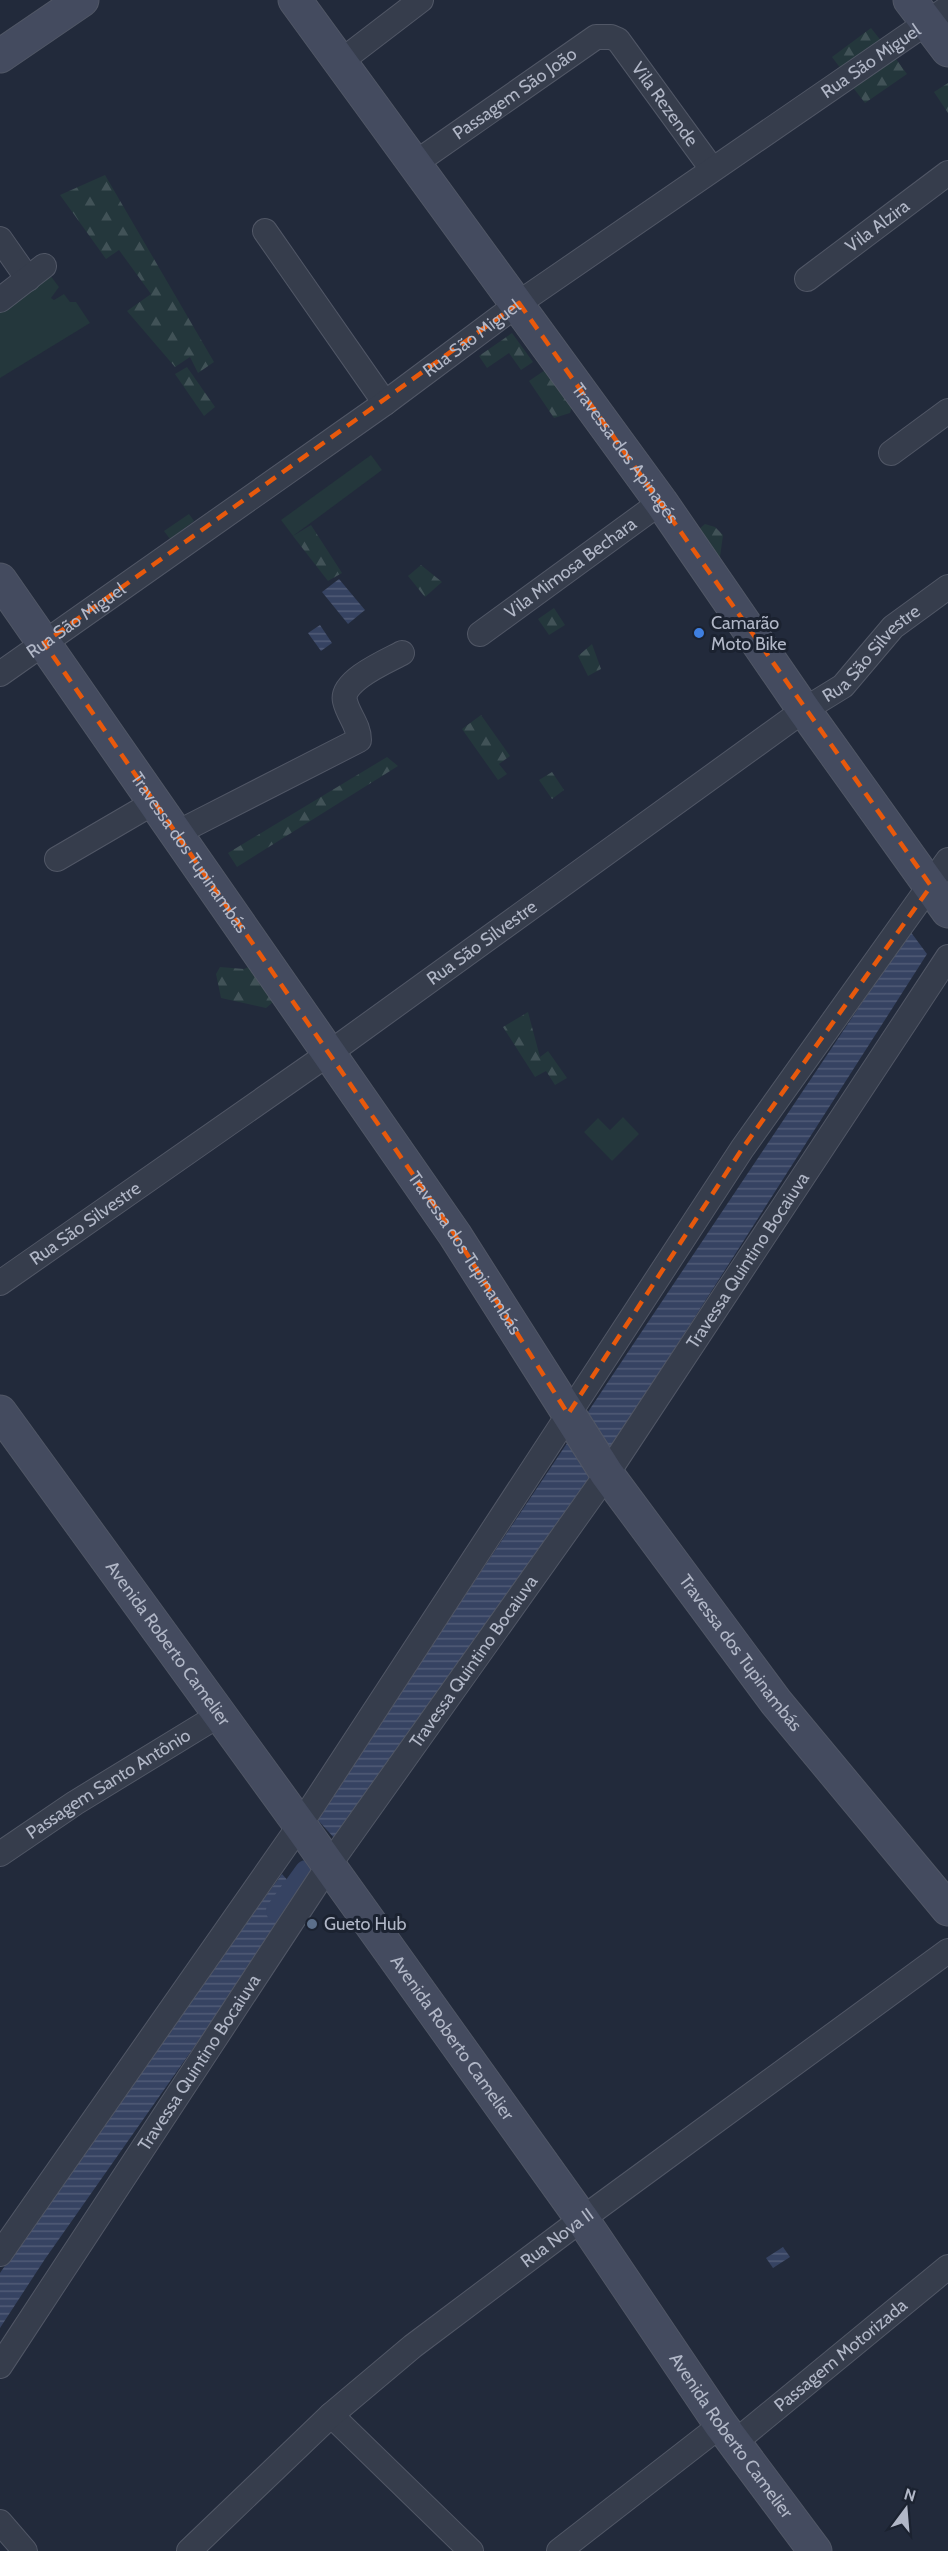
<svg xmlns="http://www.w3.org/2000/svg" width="948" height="2551" viewBox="0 0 948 2551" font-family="Cabin,sans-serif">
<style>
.grass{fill:#24373c}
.forest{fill:url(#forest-firs)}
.water{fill:url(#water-rules)}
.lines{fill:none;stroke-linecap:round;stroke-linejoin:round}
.canal{stroke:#364362;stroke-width:22}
.street-casing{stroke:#515766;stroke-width:26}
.secondary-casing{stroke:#515766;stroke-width:35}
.street{stroke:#363d4c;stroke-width:24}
.secondary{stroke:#444b5f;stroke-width:33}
.marked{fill:none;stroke:#e8590c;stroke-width:4.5;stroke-dasharray:12 8;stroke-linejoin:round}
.shop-dot{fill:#3f7fe0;stroke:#1b2230;stroke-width:2}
.service-dot{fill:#5c6f8a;stroke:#1b2230;stroke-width:2}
.labels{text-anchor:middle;stroke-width:6;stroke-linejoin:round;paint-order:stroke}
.street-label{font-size:18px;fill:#b1b7c7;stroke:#1b2230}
.poi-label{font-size:18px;fill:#b1b7c7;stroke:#1b2230;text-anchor:start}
</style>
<defs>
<pattern id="forest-firs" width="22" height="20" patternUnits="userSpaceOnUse" patternTransform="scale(1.5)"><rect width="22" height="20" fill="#24373c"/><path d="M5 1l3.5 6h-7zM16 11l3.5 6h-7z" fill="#415257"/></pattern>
<pattern id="water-rules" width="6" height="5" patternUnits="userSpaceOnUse" patternTransform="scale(1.5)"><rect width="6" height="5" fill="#364362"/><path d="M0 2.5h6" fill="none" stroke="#515c77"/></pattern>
</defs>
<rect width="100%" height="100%" fill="#222a3b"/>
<g class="grass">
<path d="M47 271 59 287 51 298 54 300 64 294 70 302H76L90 323 0 378V307Z"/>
<path d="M371 455 382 470 293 536 281 520Z"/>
<path d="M623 1117 639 1134 612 1161 584 1132 598 1118 610 1130Z"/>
</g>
<g class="forest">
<path d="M871 28 886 47 847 77 832 57Z"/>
<path d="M893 55 907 74 865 103 851 85Z"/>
<path d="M948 83V113L934 92Z"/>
<path d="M105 175 214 362 198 373 190 357 175 367 127 311 151 294 119 250 106 259 60 195Z"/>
<path d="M512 333 533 362 521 370 509 353 487 368 479 356Z"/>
<path d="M551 366 574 401 570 413 554 418 529 381Z"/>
<path d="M187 367 215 407 204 416 175 374Z"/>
<path d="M189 514 194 521 170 539 164 531Z"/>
<path d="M705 524 715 527 723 535 720 557 707 560 693 534Z"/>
<path d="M311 525 342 573 328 581 293 536Z"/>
<path d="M421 565 442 582 425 597 408 576Z"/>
<path d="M554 608 565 625 549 635 538 619Z"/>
<path d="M592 644 601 669 588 676 578 656Z"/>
<path d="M481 715 510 756 499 764 507 774 498 780 462 729Z"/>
<path d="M387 757 398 766 237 867 228 853Z"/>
<path d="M552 772 564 790 552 799 539 780Z"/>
<path d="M255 964 278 998 266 1008 221 998 216 974 220 967 244 969Z"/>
<path d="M528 1012 540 1057 548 1051 567 1078 555 1085 546 1071 535 1077 503 1027Z"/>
</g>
<g class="water">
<path d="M339 579 365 610 348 624 322 592Z"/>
<path d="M320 625 332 643 321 651 308 633Z"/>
<path d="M910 931 927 954 608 1453 336 1840 316 1818Z"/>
<path d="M282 1874 301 1895 45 2259 0 2328V2273L150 2054Z"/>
<path d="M783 2247 790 2257 773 2268 766 2258Z"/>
</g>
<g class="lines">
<path class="canal" d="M277 1911 306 1871"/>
<defs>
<g id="street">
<path d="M340 62 421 0"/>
<path id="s1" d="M414 164 596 37H611L618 40 712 169"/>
<path d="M265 231 385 403"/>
<path d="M0 239 28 279"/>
<path id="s2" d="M807 279 948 173"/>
<path d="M0 300 44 266"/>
<path d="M891 453 948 411"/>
<path id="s3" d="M480 634 661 502"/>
<path id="s4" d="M0 674 385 403 519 303 948 8"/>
<path d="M175 834 359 740C359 725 348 715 345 701 340 681 387 661 402 653"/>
<path d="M57 859 153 803"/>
<path id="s5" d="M0 1283 328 1054 804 710 843 686 893 627 948 587"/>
<path id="s6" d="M0 1854 75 1803 219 1715"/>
<path d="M0 2254 300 1825 742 1149 948 860"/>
<path id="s7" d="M0 2366 329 1865 607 1474 948 957"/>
<path d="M331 2415 471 2551"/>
<path id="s8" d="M734 2443 948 2267"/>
<path d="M0 2522 25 2551"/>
<path id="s9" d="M189 2551 331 2415 413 2346 582 2219 948 1951"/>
<path d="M559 2551 721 2425"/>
</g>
<g id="secondary">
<path id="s10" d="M295 0 661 502 804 710 948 911"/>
<path d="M910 0 948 50"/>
<path d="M0 56 82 0"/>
<path id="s11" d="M0 580 455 1235 607 1474 776 1702 948 1909"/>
<path id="s12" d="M0 1412 300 1825 582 2219 721 2425 815 2551"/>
</g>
</defs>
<use href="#street" class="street-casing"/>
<use href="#secondary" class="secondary-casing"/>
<use href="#street" class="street"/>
<use href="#secondary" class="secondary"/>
</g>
<path class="marked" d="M519 303 931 886 742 1149 568 1414 455 1235 44 643Z"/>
<circle class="shop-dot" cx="699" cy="633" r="6"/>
<circle class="service-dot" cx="312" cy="1924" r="6"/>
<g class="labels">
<g class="street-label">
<text dy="6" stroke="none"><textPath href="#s4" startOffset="1065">Rua São Miguel</textPath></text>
<text dy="6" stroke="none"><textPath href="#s1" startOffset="123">Passagem São João</textPath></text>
<text dy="6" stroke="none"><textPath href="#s1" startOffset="324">Vila Rezende</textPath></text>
<text dy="6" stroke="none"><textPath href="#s2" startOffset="88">Vila Alzira</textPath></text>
<text dy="6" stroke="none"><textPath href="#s4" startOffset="579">Rua São Miguel</textPath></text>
<text dy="6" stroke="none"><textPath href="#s10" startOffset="561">Travessa dos Apinagés</textPath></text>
<text dy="6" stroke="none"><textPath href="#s3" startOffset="112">Vila Mimosa Bechara</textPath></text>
<text dy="6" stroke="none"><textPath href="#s4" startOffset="93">Rua São Miguel</textPath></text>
<text dy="6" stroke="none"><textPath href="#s5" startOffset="1076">Rua São Silvestre</textPath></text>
<text dy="6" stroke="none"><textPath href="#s11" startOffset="332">Travessa dos Tupinambás</textPath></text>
<text dy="6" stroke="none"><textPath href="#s5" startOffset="590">Rua São Silvestre</textPath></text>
<text dy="6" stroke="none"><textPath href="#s5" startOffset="104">Rua São Silvestre</textPath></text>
<text dy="6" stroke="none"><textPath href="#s11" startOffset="818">Travessa dos Tupinambás</textPath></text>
<text dy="6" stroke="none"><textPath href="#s7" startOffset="1335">Travessa Quintino Bocaiuva</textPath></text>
<text dy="6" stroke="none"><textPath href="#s12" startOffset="286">Avenida Roberto Camelier</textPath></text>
<text dy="6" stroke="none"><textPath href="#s11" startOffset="1304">Travessa dos Tupinambás</textPath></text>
<text dy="6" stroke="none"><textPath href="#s7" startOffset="849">Travessa Quintino Bocaiuva</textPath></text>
<text dy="6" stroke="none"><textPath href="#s6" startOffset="129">Passagem Santo Antônio</textPath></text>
<text dy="6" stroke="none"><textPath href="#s12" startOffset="772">Avenida Roberto Camelier</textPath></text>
<text dy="6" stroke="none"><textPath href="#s7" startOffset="363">Travessa Quintino Bocaiuva</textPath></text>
<text dy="6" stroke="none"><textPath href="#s9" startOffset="484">Rua Nova II</textPath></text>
<text dy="6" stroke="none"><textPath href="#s8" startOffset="138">Passagem Motorizada</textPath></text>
<text dy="6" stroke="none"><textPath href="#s12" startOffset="1258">Avenida Roberto Camelier</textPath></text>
</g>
<g class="poi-label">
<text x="711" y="629">Camarão<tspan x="711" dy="21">Moto Bike</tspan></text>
<text x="324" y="1930">Gueto Hub</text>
</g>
</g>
<g transform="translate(906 2509) rotate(16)" stroke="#1b2230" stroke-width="4.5" paint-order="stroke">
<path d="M0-4.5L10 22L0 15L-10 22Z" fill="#b1b7c7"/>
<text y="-9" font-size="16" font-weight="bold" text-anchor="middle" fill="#b1b7c7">N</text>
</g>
</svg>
